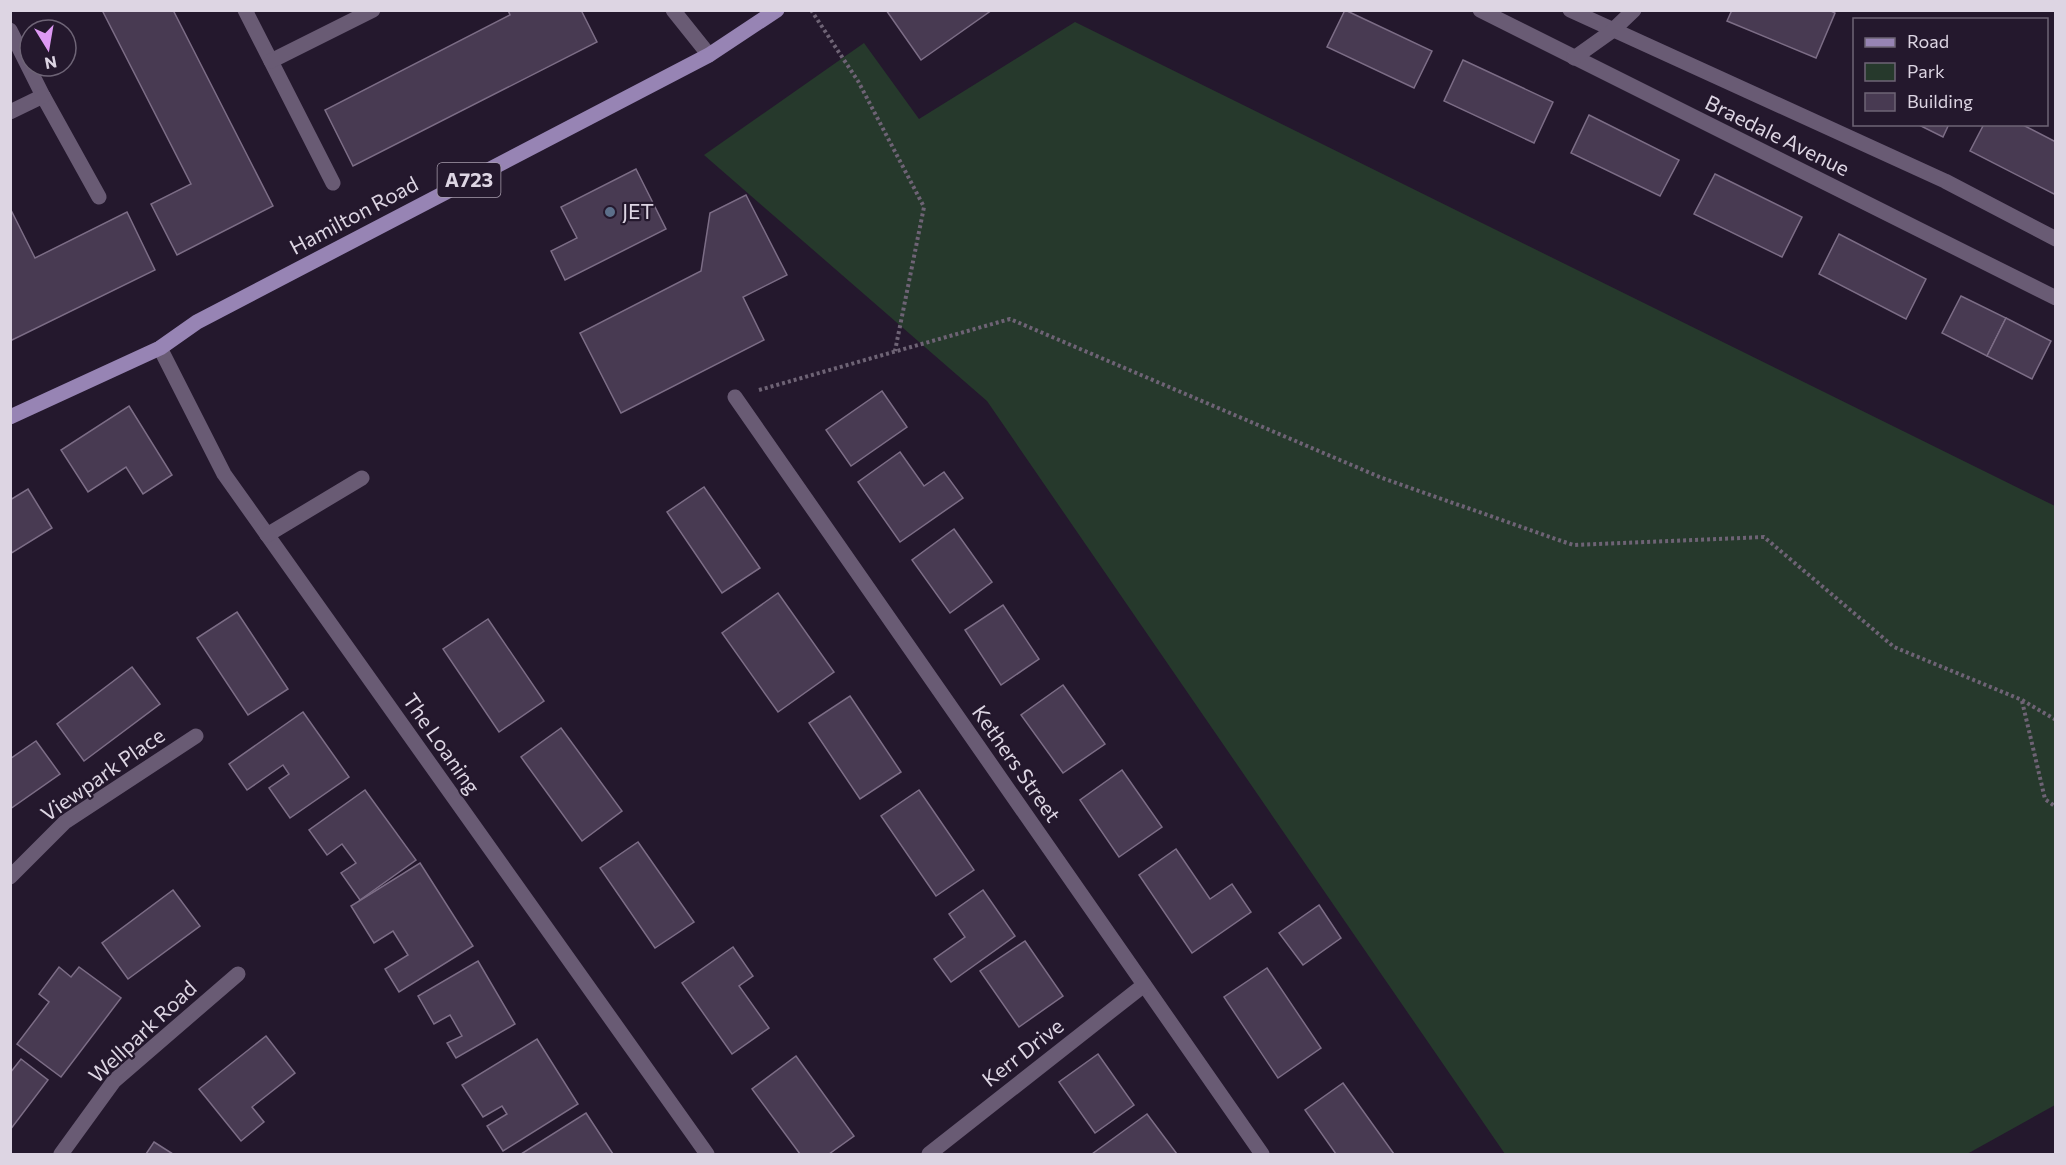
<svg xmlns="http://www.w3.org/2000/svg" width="2066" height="1165" viewBox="0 0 2066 1165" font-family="Commissioner,sans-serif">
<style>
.green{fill:#26392c}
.building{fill:#483a52;stroke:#7c6d86;stroke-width:1.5}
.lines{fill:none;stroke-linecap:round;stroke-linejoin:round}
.path{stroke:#6e6375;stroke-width:4;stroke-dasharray:3 3;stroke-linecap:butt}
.minor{stroke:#695b74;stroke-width:15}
.major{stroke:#9784b4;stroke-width:15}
.service-dot{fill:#5c6f8a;stroke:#24182d;stroke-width:2}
.labels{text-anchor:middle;stroke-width:4.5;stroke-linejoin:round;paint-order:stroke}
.shield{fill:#24182d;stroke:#a69cac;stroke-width:1.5}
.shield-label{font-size:20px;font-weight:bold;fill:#ddd5e3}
.street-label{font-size:21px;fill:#ddd5e3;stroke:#24182d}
.poi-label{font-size:21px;fill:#ddd5e3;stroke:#24182d;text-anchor:start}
</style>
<rect width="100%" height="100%" fill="#24182d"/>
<path class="green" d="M1075 22 2055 506V1105L1967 1154H1505L987 401 704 155 864 43 919 119Z"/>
<g class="building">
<path d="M102 10H173L273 206 177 255 151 204 191 184Z"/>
<path d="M508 10H581L597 42 353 166 325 110 510 15Z"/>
<path d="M886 10H992L921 60Z"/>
<path d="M1345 10 1432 51 1414 88 1327 47Z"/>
<path d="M1732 10H1829L1835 13 1816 58 1727 21Z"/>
<path d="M1463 60 1553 102 1534 143 1444 101Z"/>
<path d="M1589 115 1679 160 1660 196 1571 153Z"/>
<path d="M1917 124H1949L1943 137Z"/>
<path d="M1984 124H2021L2056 142V195L1970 151Z"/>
<path d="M636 169 666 229 565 280 551 251 577 238 561 207Z"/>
<path d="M1715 174 1802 217 1782 257 1694 214Z"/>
<path d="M746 195 787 275 743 297 764 340 621 413 580 333 701 271 710 213Z"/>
<path d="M10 208 35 258 127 212 155 270 10 341Z"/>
<path d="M1839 234 1926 279 1906 319 1819 274Z"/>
<path d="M1961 296 2006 318 1987 356 1942 333Z"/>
<path d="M2006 318 2051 341 2032 379 1987 356Z"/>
<path d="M882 391 907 427 851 466 826 430Z"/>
<path d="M129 406 172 475 143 494 126 467 88 492 61 450Z"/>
<path d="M900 452 924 486 944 472 963 498 900 542 858 482Z"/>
<path d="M704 487 760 568 722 593 667 512Z"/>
<path d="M28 489 52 528 10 554V500Z"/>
<path d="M954 529 992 582 950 613 912 560Z"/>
<path d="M778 593 834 672 778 712 722 633Z"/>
<path d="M1003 605 1039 659 1001 685 965 630Z"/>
<path d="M237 612 288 689 248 715 197 638Z"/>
<path d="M488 619 544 701 499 732 443 649Z"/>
<path d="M132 667 160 704 84 761 57 724Z"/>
<path d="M1063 685 1105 744 1063 773 1021 715Z"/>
<path d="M850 696 901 772 860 799 809 723Z"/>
<path d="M303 712 349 777 290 818 269 788 289 774 283 765 247 790 229 764Z"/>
<path d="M561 728 622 811 582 841 521 757Z"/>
<path d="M36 741 60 774 10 809V759Z"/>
<path d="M1122 770 1162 827 1119 857 1080 800Z"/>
<path d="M365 790 416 860 360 900 341 873 356 863 342 844 327 855 309 830Z"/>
<path d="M919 790 974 870 936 896 881 816Z"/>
<path d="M638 842 694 922 655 948 600 868Z"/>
<path d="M1176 849 1210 899 1232 884 1251 912 1192 953 1139 875Z"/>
<path d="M420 863 473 946 399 992 385 969 408 955 393 931 374 943 351 906Z"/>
<path d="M173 890 200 926 128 979 102 943Z"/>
<path d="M983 890 1015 936 951 982 934 959 965 937 949 914Z"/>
<path d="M1319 905 1341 938 1303 965 1279 933Z"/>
<path d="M1025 941 1063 996 1019 1027 980 971Z"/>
<path d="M733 947 753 976 739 986 769 1028 732 1054 682 983Z"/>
<path d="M478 961 515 1024 456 1058 447 1043 462 1036 450 1015 434 1024 418 996Z"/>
<path d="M59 967 71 977 79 967 121 998 61 1077 17 1044 49 1002 39 994Z"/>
<path d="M1267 968 1321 1048 1278 1078 1224 997Z"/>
<path d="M266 1036 295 1073 252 1107 264 1122 241 1141 199 1089Z"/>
<path d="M537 1039 578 1104 503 1151 487 1126 507 1114 502 1106 483 1117 462 1085Z"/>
<path d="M1098 1054 1134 1105 1095 1133 1059 1082Z"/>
<path d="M796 1056 854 1136 829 1154H800L752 1089Z"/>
<path d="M21 1059 48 1080 10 1130V1073Z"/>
<path d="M1343 1083 1394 1154H1336L1305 1110Z"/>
<path d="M586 1113 613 1154H521Z"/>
<path d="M1147 1114 1177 1154H1092Z"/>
<path d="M154 1142 173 1154H146Z"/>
</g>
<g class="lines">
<g class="path">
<path d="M811 10 858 81 924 207 895 351"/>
<path d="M759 390 1010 319 1382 478 1573 545 1764 537 1894 647 2022 700 2056 720"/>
<path d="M2022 701 2045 799 2056 807"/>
</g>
<g class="minor">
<path d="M245 10 333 183"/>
<path d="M673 10 709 55"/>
<path d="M1480 10 2056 298"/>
<path d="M1570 10 1945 181 2056 239"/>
<path d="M10 30 43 96 99 197"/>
<path d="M1574 58 1612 31 1634 10"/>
<path d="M271 61 373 10"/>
<path d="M10 112 43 96"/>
<path d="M160 348 224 474 707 1154"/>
<path d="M735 397 1262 1154"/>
<path d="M267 535 362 478"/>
<path d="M10 877 65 822 196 736"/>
<path d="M61 1154 114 1081 238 974"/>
<path d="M929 1154 1144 985"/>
</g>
<path class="major" d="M10 417 160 348 197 322 709 55 777 10"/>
</g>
<circle class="service-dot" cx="610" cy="212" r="6"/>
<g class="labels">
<rect class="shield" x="437.5" y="163" width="63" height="34" rx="4.5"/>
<g class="shield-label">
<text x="469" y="187">A723</text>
</g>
<g class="street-label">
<text transform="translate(1777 136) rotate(26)" y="7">Braedale Avenue</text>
<text transform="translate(354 216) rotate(-28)" y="7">Hamilton Road</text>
<text transform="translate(441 744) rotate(55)" y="7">The Loaning</text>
<text transform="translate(1016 764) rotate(55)" y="7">Kethers Street</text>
<text transform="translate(103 775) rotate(-35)" y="7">Viewpark Place</text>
<text transform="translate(143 1032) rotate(-43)" y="7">Wellpark Road</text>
<text transform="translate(1023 1053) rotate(-38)" y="7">Kerr Drive</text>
</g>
<g class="poi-label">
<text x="622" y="219">JET</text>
</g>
</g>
<rect width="2066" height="1165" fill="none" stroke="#ddd5e3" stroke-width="24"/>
<rect x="1853" y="18" width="195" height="108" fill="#24182d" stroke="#6e6476" stroke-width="1.5"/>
<rect x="1865" y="38" width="30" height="9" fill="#9784b4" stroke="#6e6476" stroke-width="1.5"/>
<text x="1907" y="48" font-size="18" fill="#ddd5e3">Road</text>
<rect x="1865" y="63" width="30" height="18" fill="#26392c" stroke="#6e6476" stroke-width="1.5"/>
<text x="1907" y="78" font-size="18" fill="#ddd5e3">Park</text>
<rect x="1865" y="93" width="30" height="18" fill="#483a52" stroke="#6e6476" stroke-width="1.5"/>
<text x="1907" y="108" font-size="18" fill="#ddd5e3">Building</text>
<g transform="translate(48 48) rotate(169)"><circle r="28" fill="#24182d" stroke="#6e6476" stroke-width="1.5"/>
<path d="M0-4.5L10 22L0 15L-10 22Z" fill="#dd99f3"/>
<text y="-9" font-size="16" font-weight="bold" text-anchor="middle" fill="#ddd5e3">N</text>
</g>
</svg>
